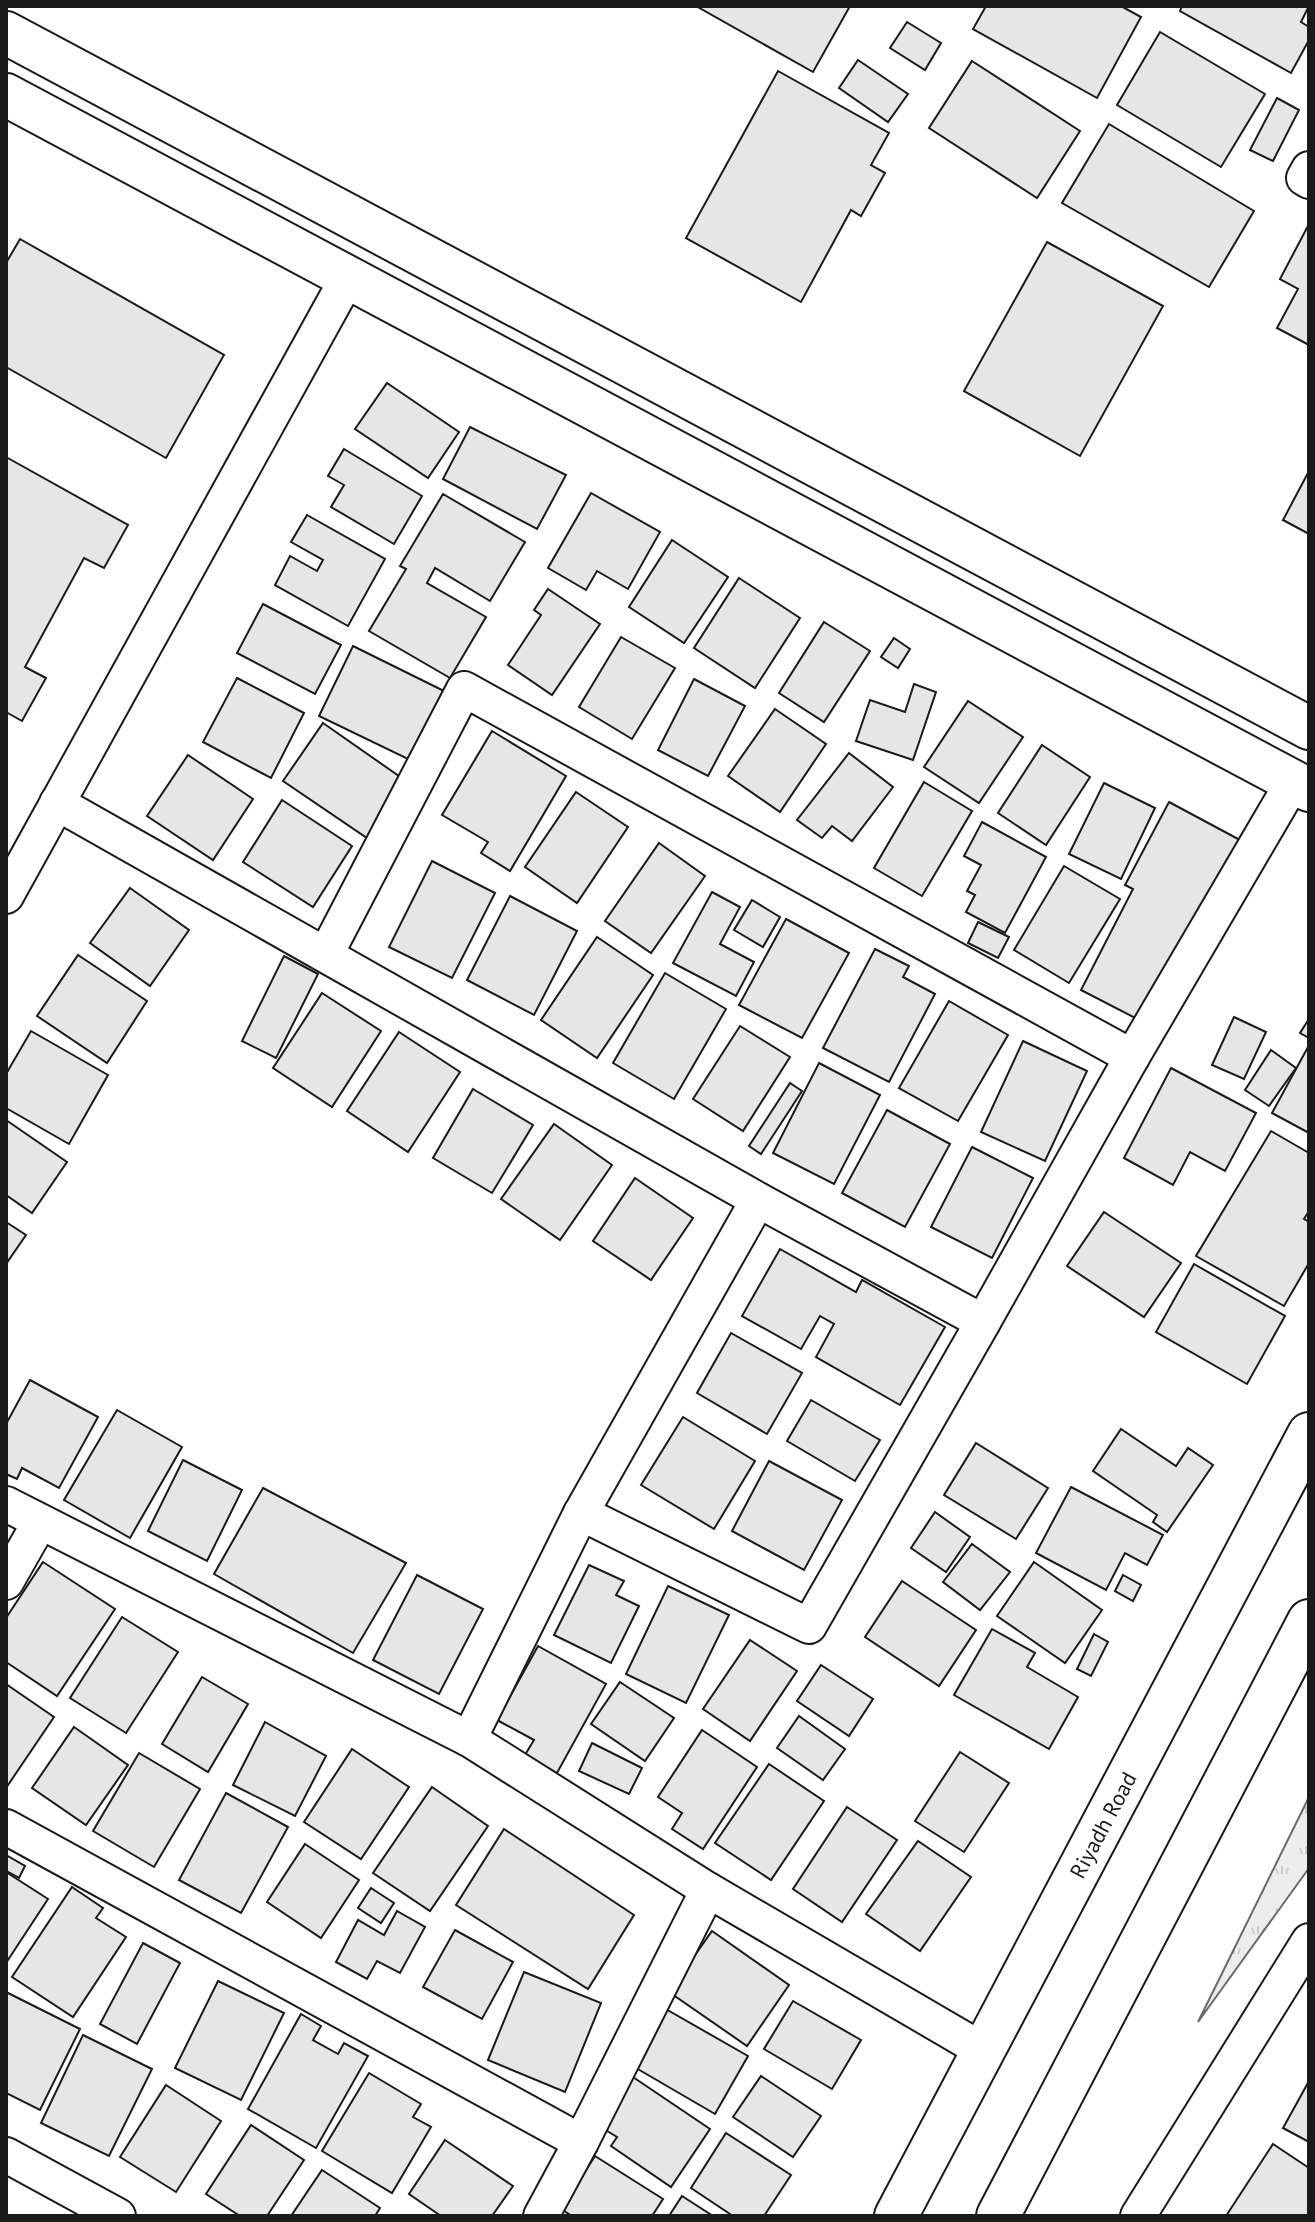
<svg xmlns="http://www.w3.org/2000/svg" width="1315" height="2222" viewBox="0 0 1315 2222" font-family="'PT Sans',sans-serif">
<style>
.grass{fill:url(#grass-tufts);stroke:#6a6a6a;stroke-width:2}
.building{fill:#e6e6e6;stroke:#1a1a1a;stroke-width:2}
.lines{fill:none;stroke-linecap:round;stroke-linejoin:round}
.minor-casing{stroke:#1a1a1a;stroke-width:38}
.tertiary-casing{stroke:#1a1a1a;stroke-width:46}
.minor{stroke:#fff;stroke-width:34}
.tertiary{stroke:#fff;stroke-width:42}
.labels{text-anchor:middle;stroke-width:6;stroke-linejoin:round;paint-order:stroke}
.street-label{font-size:22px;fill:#1a1a1a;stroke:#fff}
</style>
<defs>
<pattern id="grass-tufts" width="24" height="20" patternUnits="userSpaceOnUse" patternTransform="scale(2)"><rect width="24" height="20" fill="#ededed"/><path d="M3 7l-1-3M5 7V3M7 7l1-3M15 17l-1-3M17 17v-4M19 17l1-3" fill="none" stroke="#cbcbcb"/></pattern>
</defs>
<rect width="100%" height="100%" fill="#fff"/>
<path class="grass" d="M1309 1797V1868L1198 2022Z"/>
<g class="building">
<path d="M696 6H850L813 72Z"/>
<path d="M986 6H1121L1141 17 1097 98 973 29Z"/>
<path d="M1182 6H1309L1301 22 1309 27V40L1291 73 1180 11Z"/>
<path d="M907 22 941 43 925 70 890 48Z"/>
<path d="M1160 32 1265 94 1221 167 1117 105Z"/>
<path d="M858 60 908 94 888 122 839 88Z"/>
<path d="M972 61 1080 131 1037 198 929 128Z"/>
<path d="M778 71 889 133 871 165 885 173 861 216 851 210 801 302 686 238Z"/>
<path d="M1277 98 1299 110 1273 161 1250 150Z"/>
<path d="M1109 124 1254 211 1209 287 1062 203Z"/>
<path d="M1309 224V345L1277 328 1298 289 1280 279Z"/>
<path d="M20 239 224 355 166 458 6 367V263Z"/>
<path d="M1047 242 1163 306 1080 456 964 391Z"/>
<path d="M387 383 459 432 428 478 355 429Z"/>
<path d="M470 427 566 475 537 529 443 479Z"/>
<path d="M344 449 422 496 394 544 331 507 344 485 328 476Z"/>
<path d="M6 457 128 525 104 568 84 558 25 667 46 678 22 721 6 712Z"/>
<path d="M1309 471V534L1283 520Z"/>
<path d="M591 493 660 532 628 589 597 571 586 590 548 568Z"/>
<path d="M443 494 525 542 490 601 435 568 427 583 486 617 450 678 369 631 406 569 400 566Z"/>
<path d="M307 515 385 559 348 626 275 585 290 556 317 571 323 560 291 542Z"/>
<path d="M672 540 728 577 684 643 629 607Z"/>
<path d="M739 578 800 618 755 688 694 648Z"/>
<path d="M548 589 600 624 552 695 508 665 541 615 534 610Z"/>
<path d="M263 604 341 645 315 694 237 653Z"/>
<path d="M824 622 870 651 824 722 779 693Z"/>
<path d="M621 637 675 668 632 739 579 707Z"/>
<path d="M894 638 910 649 898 668 881 657Z"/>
<path d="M353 646 444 691 410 760 319 716Z"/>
<path d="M237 678 304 713 271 778 203 742Z"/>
<path d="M694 679 745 706 708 776 658 750Z"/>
<path d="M914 684 936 692 913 760 856 741 870 700 905 712Z"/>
<path d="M968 701 1023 737 979 803 924 767Z"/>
<path d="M775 709 826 744 780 812 728 776Z"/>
<path d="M323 723 406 781 367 838 283 781Z"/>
<path d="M492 731 566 776 510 871 481 853 488 842 442 815Z"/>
<path d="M1042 745 1090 777 1046 845 998 813Z"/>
<path d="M849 753 893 787 852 841 832 826 822 838 797 820Z"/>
<path d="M188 755 253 799 213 860 147 816Z"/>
<path d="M924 782 972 811 922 896 874 868Z"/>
<path d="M1104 783 1155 808 1121 879 1069 854Z"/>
<path d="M576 792 628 827 577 903 525 867Z"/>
<path d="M282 800 352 846 313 907 243 862Z"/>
<path d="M1169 802 1240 840 1145 1023 1081 990 1133 889 1125 885Z"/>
<path d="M982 822 1046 857 1005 933 966 912 975 895 967 891 981 865 964 856Z"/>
<path d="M659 843 705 876 651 953 605 921Z"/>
<path d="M432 861 495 893 452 978 389 947Z"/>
<path d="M1064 866 1120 899 1069 983 1014 950Z"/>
<path d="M130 888 189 930 150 986 90 943Z"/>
<path d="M712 892 740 907 720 944 754 962 736 996 673 963Z"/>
<path d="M510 896 577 931 534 1015 467 980Z"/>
<path d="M752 900 780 917 763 947 734 930Z"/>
<path d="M786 919 849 953 802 1038 739 1005Z"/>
<path d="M978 922 1009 937 998 958 968 943Z"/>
<path d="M597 937 653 975 597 1058 541 1020Z"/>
<path d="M875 949 909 966 903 977 935 994 889 1082 823 1048Z"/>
<path d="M78 955 147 1001 107 1063 37 1016Z"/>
<path d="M284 956 318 974 276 1058 242 1041Z"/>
<path d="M665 973 726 1009 674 1099 613 1063Z"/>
<path d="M322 993 381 1031 332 1107 273 1068Z"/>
<path d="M949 1001 1008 1035 958 1121 899 1088Z"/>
<path d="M1234 1017 1266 1032 1244 1079 1212 1065Z"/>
<path d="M1309 1019V1038L1300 1033Z"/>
<path d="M740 1026 790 1057 743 1131 693 1099Z"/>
<path d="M31 1031 108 1075 69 1144 6 1108V1074Z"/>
<path d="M399 1032 460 1072 408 1152 347 1111Z"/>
<path d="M1023 1041 1087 1071 1045 1161 981 1132Z"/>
<path d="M1308 1047H1309V1133L1272 1113Z"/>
<path d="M1271 1050 1296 1068 1269 1106 1245 1090Z"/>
<path d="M819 1063 880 1095 834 1184 773 1153Z"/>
<path d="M1171 1068 1256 1113 1225 1171 1190 1152 1173 1185 1124 1158Z"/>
<path d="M790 1083 802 1091 761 1154 749 1146Z"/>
<path d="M473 1089 533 1125 492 1193 433 1158Z"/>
<path d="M887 1110 950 1144 905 1227 842 1193Z"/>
<path d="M6 1120 67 1162 32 1213 6 1195Z"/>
<path d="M554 1124 612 1165 560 1240 501 1199Z"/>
<path d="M1271 1131 1309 1153V1211L1304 1219 1309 1222V1263L1284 1306 1196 1256Z"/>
<path d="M972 1147 1033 1178 992 1258 931 1227Z"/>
<path d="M635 1178 693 1218 651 1280 593 1241Z"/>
<path d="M1104 1212 1181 1263 1144 1317 1067 1266Z"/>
<path d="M6 1222 26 1235 6 1264Z"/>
<path d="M780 1249 856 1292 862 1280 945 1327 900 1405 816 1357 834 1324 820 1316 801 1349 742 1316Z"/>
<path d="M1194 1264 1285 1316 1247 1384 1156 1332Z"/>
<path d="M731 1333 802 1373 767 1434 697 1393Z"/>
<path d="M30 1380 98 1417 59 1488 22 1468 17 1479 6 1474V1424Z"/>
<path d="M811 1400 880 1440 855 1481 787 1441Z"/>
<path d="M117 1410 182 1447 130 1538 64 1500Z"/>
<path d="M683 1417 755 1461 714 1529 641 1485Z"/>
<path d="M1121 1429 1176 1466 1188 1448 1213 1465 1167 1532 1153 1522 1157 1515 1093 1471Z"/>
<path d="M976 1443 1048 1488 1016 1539 944 1495Z"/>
<path d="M183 1460 242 1490 207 1561 148 1531Z"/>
<path d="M769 1461 842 1500 804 1570 732 1531Z"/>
<path d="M1071 1487 1163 1535 1147 1565 1125 1553 1106 1590 1036 1553Z"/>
<path d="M263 1488 406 1563 353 1653 214 1574Z"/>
<path d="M935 1512 970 1537 946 1572 911 1548Z"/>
<path d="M972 1544 1010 1572 980 1610 943 1582Z"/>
<path d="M43 1562 115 1609 57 1696 6 1662V1618Z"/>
<path d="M1034 1562 1102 1610 1065 1663 997 1616Z"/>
<path d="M589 1565 624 1581 616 1595 639 1606 611 1663 554 1635Z"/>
<path d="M417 1575 483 1609 439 1694 373 1660Z"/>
<path d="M1123 1575 1141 1585 1133 1601 1115 1591Z"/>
<path d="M902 1581 976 1630 939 1686 865 1637Z"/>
<path d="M668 1586 729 1615 686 1703 626 1674Z"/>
<path d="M122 1617 178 1652 126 1733 70 1698Z"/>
<path d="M992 1629 1035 1653 1027 1667 1078 1697 1049 1749 954 1695Z"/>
<path d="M1094 1634 1108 1642 1091 1676 1077 1669Z"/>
<path d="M750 1640 797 1671 750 1741 703 1709Z"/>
<path d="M538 1646 606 1684 557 1773 525 1755 534 1740 497 1720Z"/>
<path d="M821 1665 873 1699 849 1736 797 1701Z"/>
<path d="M202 1677 248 1704 208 1772 162 1744Z"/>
<path d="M620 1682 674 1718 645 1761 591 1724Z"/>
<path d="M6 1684 54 1717 6 1788Z"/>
<path d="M799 1716 845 1749 823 1780 777 1748Z"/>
<path d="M265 1722 326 1756 295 1816 233 1785Z"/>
<path d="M74 1727 128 1765 86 1825 32 1788Z"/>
<path d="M702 1730 757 1767 703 1849 672 1829 682 1813 658 1797Z"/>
<path d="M592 1743 642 1768 629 1794 579 1771Z"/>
<path d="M352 1749 409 1787 361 1859 304 1822Z"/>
<path d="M960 1752 1009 1783 964 1852 915 1821Z"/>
<path d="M139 1753 200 1789 154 1867 93 1831Z"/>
<path d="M769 1764 824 1801 771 1880 715 1843Z"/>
<path d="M432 1787 488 1826 430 1911 373 1873Z"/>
<path d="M226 1793 288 1827 241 1913 179 1880Z"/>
<path d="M847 1807 897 1840 842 1922 793 1889Z"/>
<path d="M504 1829 634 1915 588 1989 456 1905Z"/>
<path d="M918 1841 971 1877 920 1951 866 1914Z"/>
<path d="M305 1844 359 1880 321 1938 267 1902Z"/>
<path d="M6 1855 25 1866 19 1878 6 1871Z"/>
<path d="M6 1872 48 1899 6 1963Z"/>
<path d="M72 1887 103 1908 96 1918 126 1937 73 2017 12 1977Z"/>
<path d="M371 1888 394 1903 381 1923 358 1908Z"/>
<path d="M397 1911 425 1927 400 1973 377 1961 367 1979 336 1962 358 1920 384 1935Z"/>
<path d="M455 1930 513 1962 482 2019 423 1987Z"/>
<path d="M712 1931 789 1985 747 2046 669 1992Z"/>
<path d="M143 1943 180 1963 137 2044 100 2024Z"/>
<path d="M524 1972 601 2003 565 2092 488 2060Z"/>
<path d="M218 1981 284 2013 241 2100 175 2068Z"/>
<path d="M6 1992 80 2029 40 2110 6 2093Z"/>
<path d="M793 2001 861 2040 832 2089 764 2049Z"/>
<path d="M657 2004 748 2056 715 2114 624 2061Z"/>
<path d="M301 2014 321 2026 313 2040 338 2054 344 2043 368 2056 316 2148 248 2109Z"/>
<path d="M83 2035 152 2069 109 2156 41 2123Z"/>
<path d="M369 2073 421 2104 413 2117 431 2127 392 2193 322 2151Z"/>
<path d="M627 2073 710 2129 671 2187 611 2146 617 2137 594 2123Z"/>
<path d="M761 2076 821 2116 793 2157 733 2117Z"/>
<path d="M1309 2081V2142L1283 2128Z"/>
<path d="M166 2085 221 2121 176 2192 120 2157Z"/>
<path d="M251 2125 304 2160 267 2216H240L206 2194Z"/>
<path d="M726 2133 791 2175 764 2216H733L691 2188Z"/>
<path d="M445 2140 513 2186 492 2216H441L409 2194Z"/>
<path d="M1273 2144 1309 2168V2216H1226Z"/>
<path d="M595 2156 663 2199 652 2216H572L561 2209Z"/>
<path d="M322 2170 380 2208 375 2216H291Z"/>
<path d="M682 2196 713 2216H669Z"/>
</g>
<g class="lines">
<defs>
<g id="minor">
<path d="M1309 169 1304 178 1309 181"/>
<path d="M57 803 758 1200 983 1322 1132 1057 1293 782"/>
<path d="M6 896 347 279"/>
<path d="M326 954 464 689 1132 1057"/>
<path d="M6 1504 469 1739 708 1890 984 2051"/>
<path d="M581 1513 809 1626 983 1322"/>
<path d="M6 1582 40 1522"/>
<path d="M469 1739 581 1513 758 1200"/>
<path d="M6 1827 581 2142 708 1890"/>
<path d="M6 2155 118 2216"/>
<path d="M541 2216 581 2142"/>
<path d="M1138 2216 1309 1941"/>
</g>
<g id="tertiary">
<path d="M6 33 1309 728"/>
<path d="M6 95 1309 790"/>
<path d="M896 2216 1309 1434"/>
<path d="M998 2216 1309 1621"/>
</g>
</defs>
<use href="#minor" class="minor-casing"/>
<use href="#tertiary" class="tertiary-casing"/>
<use href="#minor" class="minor"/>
<use href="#tertiary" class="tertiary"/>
</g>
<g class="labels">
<g class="street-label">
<text transform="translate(1103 1825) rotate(-62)" y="8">Riyadh Road</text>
</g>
</g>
<rect width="1315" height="2222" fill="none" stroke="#1a1a1a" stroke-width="16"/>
</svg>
